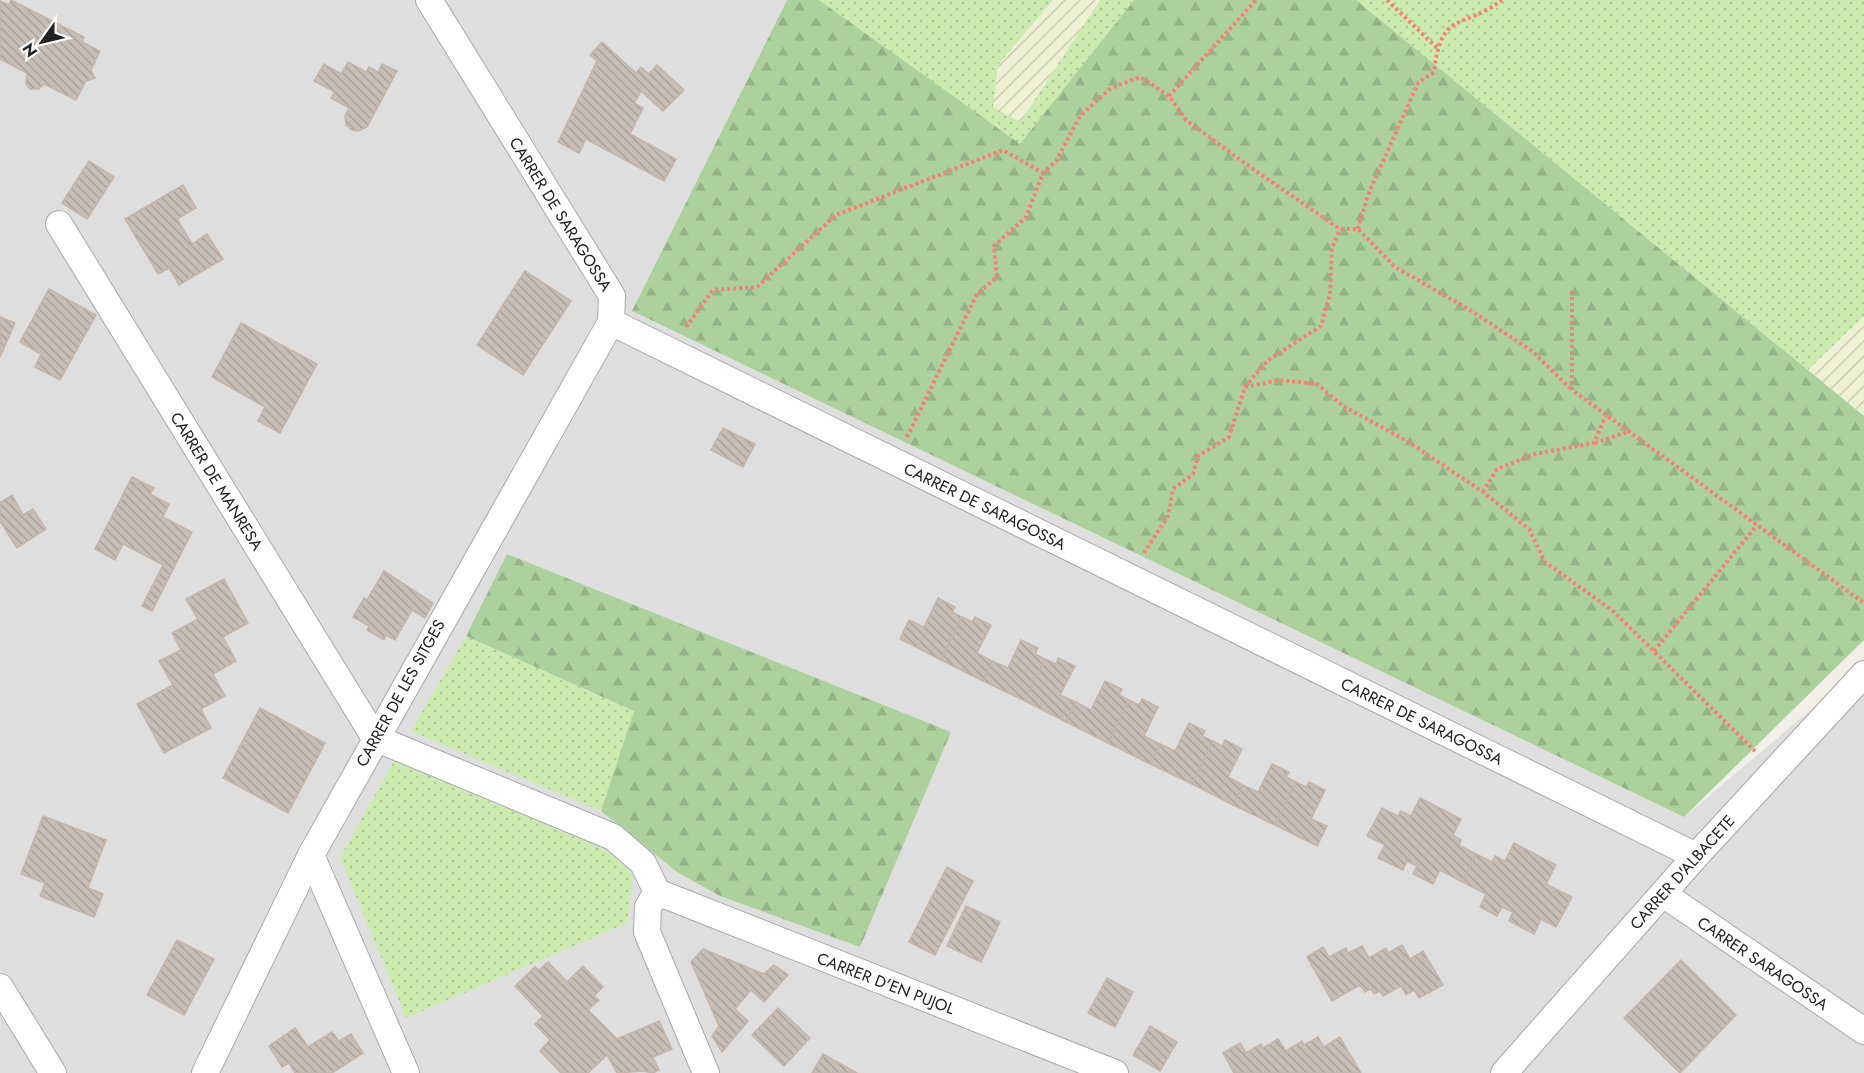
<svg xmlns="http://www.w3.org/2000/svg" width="1864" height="1073" viewBox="0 0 1864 1073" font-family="Jost,sans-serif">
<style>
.residential{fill:#dfdede}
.farmland{fill:url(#farmland-furrows)}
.grass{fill:url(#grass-dots)}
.forest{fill:url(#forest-firs)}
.building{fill:url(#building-back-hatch);stroke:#c4b5aa;stroke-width:1.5}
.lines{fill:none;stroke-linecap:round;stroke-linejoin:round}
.street-casing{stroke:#a8a8a8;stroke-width:28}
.path{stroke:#fb7f70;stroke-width:4;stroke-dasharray:3 3;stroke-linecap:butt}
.street{stroke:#fff;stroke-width:26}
.labels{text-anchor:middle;stroke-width:6;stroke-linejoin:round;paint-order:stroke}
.street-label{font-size:16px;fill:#212121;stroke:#fff}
</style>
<defs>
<pattern id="farmland-furrows" width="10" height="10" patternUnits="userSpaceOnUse" patternTransform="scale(1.5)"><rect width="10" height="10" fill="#eef0d4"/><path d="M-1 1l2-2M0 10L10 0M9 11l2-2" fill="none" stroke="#ccceb6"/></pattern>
<pattern id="grass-dots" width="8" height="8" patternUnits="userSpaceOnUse" patternTransform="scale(1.5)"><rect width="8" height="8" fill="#ccebaf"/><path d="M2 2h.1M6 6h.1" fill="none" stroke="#afc996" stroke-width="1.8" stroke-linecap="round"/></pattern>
<pattern id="forest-firs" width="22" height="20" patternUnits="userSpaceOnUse" patternTransform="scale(1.5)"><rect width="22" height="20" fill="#acd19d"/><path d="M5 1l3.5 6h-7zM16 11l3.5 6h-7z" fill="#94b387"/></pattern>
<pattern id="building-back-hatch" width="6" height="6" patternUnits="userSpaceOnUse" patternTransform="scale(1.5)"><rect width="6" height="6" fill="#c6beb7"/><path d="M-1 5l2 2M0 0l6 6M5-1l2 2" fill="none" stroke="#aaa39d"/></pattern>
</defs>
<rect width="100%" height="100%" fill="#f2eee8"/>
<path class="residential" d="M0 0H787L632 311 1684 817 1864 665V1073H0Z"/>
<g class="farmland">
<path d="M1053 0H1100L1020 123 993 107 998 65Z"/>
<path d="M1864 316V416L1808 370Z"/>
</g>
<g class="grass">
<path d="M819 0H1053L998 65 993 107 1020 122 1100 0H1134L1020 145Z"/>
<path d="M1356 0H1864V316L1808 370Z"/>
<path d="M466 636 634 711 601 811 411 731Z"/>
<path d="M394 761 606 850 633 874 627 923 406 1018 340 857Z"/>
</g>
<g class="forest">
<path d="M787 0H819L1020 144 1134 0H1356L1864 416V640L1684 817 632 311Z"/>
<path d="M507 554 951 732 860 947 720 896 677 872 601 811 634 711 466 636Z"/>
</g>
<g class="building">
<path d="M11 0 84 37 82 42 100 51 91 70 95 78 86 81 76 100 44 84 39 89H30L26 84 27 73 0 59V1L9 5Z"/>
<path d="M602 42 636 73 641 67 649 74 657 65 684 90 663 111 641 91 634 103 643 108 630 134 676 159 664 181 586 139 579 153 558 142 597 61 590 55Z"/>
<path d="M348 62 366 72 369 67 378 72 382 64 397 71 367 127 358 131 352 130 346 125 345 116 349 108 331 98 335 92 314 81 324 64 341 74Z"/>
<path d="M89 161 114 177 87 219 62 203Z"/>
<path d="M183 185 196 208 177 219 192 244 207 234 223 259 179 285 169 268 158 274 125 219Z"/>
<path d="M525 271 571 301 523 375 477 345Z"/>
<path d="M49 289 96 315 60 380 35 367 41 354 20 342Z"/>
<path d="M0 317 15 323 0 357Z"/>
<path d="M241 323 317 364 280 433 258 421 265 407 212 377Z"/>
<path d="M723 428 755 444 743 467 711 450Z"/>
<path d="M132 477 154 488 150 494 169 504 163 517 192 532 152 611 142 606 163 565 123 544 115 560 95 549Z"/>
<path d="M12 495 23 515 33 509 46 529 17 548 0 521V503Z"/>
<path d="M384 571 433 603 425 618 412 610 395 640 386 635 384 640 367 630 369 626 353 617 364 598 367 600Z"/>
<path d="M224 579 248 623 223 637 236 661 213 674 225 696 201 709 211 728 164 753 137 704 173 685 159 661 181 650 172 633 198 619 186 599Z"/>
<path d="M938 598 955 607 952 612 962 617 941 660 900 639 909 620 924 627Z"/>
<path d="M962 617 972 622 975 617 991 625 977 653 992 661 983 681 941 660Z"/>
<path d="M1021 640 1038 648 1035 654 1045 659 1025 701 983 681 992 661 1008 668Z"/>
<path d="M1058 658 1075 666 1060 695 1076 702 1066 722 1025 701 1045 659 1056 664Z"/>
<path d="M1105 681 1122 689 1119 695 1129 700 1108 743 1066 722 1076 702 1091 710Z"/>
<path d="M1142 699 1158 707 1144 736 1160 744 1150 764 1108 743 1129 700 1139 705Z"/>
<path d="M260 708 325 743 288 813 223 778Z"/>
<path d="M1189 723 1205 731 1202 736 1213 741 1192 784 1150 764 1160 744 1175 751Z"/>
<path d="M1225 740 1242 749 1228 777 1243 785 1233 805 1192 784 1213 741 1222 746Z"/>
<path d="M1272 764 1289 772 1286 777 1296 782 1275 825 1233 805 1243 785 1258 792Z"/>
<path d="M1296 782 1306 787 1309 782 1325 790 1311 819 1327 826 1317 846 1275 825Z"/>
<path d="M1420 798 1461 819 1453 835 1461 840 1459 845 1476 854 1462 882 1440 870 1433 884 1413 874 1417 866 1407 861 1403 870 1378 858 1385 845 1367 836 1382 808 1398 816 1401 811 1411 816Z"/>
<path d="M43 816 106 840 88 888 103 894 94 917 40 896 45 883 21 874Z"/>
<path d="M1514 843 1556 865 1546 884 1572 897 1556 927 1541 919 1534 934 1509 921 1513 912 1502 907 1497 916 1480 907 1486 894 1462 882 1476 854 1492 862 1495 856 1505 861Z"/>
<path d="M947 867 973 881 935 955 909 942Z"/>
<path d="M966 906 1000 922 981 962 947 946Z"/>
<path d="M177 940 214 959 184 1015 147 995Z"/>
<path d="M1402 945 1410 959 1423 951 1443 985 1419 998 1414 990 1406 995 1401 986 1383 996 1380 991 1374 994 1371 989 1365 992 1360 985 1332 1001 1307 957 1323 947 1329 957 1346 948 1348 953 1362 946 1369 958 1386 948 1388 953Z"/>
<path d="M703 949 764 974 774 965 788 975 764 1002 751 990 735 1009 748 1021 722 1052 712 1036 719 1026 691 962Z"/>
<path d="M1681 960 1736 1015 1680 1073 1624 1018Z"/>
<path d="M548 962 567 982 583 966 603 987 594 996 599 1000 588 1010 617 1039 659 1021 672 1049 653 1057 659 1070 653 1073 643 1071 617 1073 607 1055 588 1073H561L540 1051 550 1040 535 1024 543 1016 515 986 535 967 539 970Z"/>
<path d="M1107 978 1133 992 1115 1027 1088 1013Z"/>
<path d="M778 1008 810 1038 784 1066 752 1035Z"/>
<path d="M1150 1026 1177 1042 1160 1071 1133 1055Z"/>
<path d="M295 1028 308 1047 332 1032 339 1041 351 1034 363 1053 332 1073H295L289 1063 282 1067 269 1046Z"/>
<path d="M1318 1037 1324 1047 1340 1037 1361 1073H1234L1223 1053 1240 1043 1246 1053 1261 1044 1263 1048 1278 1039 1286 1051 1302 1041 1304 1045Z"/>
<path d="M823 1054 857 1073H812Z"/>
</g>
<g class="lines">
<defs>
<g id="street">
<path d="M429 0 612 296 611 322 1696 856"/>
<path d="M59 224 375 738 613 837 643 863 657 892"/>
<path d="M311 855 406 1073"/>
<path d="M1663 894 1864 1031"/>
<path d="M0 987 53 1073"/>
<path d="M205 1073 311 855 611 322"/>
<path d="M706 1073 647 932 648 907 657 892 1115 1073"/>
<path d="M1504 1073 1696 856 1864 674"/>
</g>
</defs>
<use href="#street" class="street-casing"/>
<g class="path">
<path d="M1387 0 1437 48"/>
<path d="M1169 96 1256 0"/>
<path d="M1358 229 1368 195 1418 83 1434 72C1441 9 1463 30 1502 0"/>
<path d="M1572 291V390L1864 603"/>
<path d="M686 327 713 290 757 287 836 215 1003 150 1043 173"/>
<path d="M1245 387 1279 380 1317 384 1343 406 1407 441 1483 492 1529 529 1545 562 1613 611 1755 751"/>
<path d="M907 437 977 294 997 277 994 246 1026 217 1043 173 1056 161 1080 116 1111 88 1140 77 1169 96 1186 120 1250 167 1340 229H1358L1395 267 1470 310 1532 351 1572 390"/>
<path d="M1595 443 1630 431"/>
<path d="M1483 492 1497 469 1535 454 1594 443 1606 415"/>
<path d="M1144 553 1168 516 1173 489 1193 474 1198 456 1229 437 1245 387 1267 361 1321 326 1330 294 1332 248 1340 229"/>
<path d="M1654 651 1757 525"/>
</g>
<use href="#street" class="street"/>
</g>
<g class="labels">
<g class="street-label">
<text transform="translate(561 214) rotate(58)" y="6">CARRER DE SARAGOSSA</text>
<text transform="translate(217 481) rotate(58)" y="6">CARRER DE MANRESA</text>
<text transform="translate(985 506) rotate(26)" y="6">CARRER DE SARAGOSSA</text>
<text transform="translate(400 693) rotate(-61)" y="6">CARRER DE LES SITGES</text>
<text transform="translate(1422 721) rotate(26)" y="6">CARRER DE SARAGOSSA</text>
<text transform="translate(1682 872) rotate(-48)" y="6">CARRER D'ALBACETE</text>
<text transform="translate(1763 963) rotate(34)" y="6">CARRER SARAGOSSA</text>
<text transform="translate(886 983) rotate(21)" y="6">CARRER D'EN PUJOL</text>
</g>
</g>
<g transform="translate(42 42) rotate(236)" stroke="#ffffff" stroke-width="4.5" paint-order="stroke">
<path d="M0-4.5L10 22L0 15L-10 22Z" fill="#212121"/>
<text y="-9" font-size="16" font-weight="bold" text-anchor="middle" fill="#212121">N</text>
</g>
</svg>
